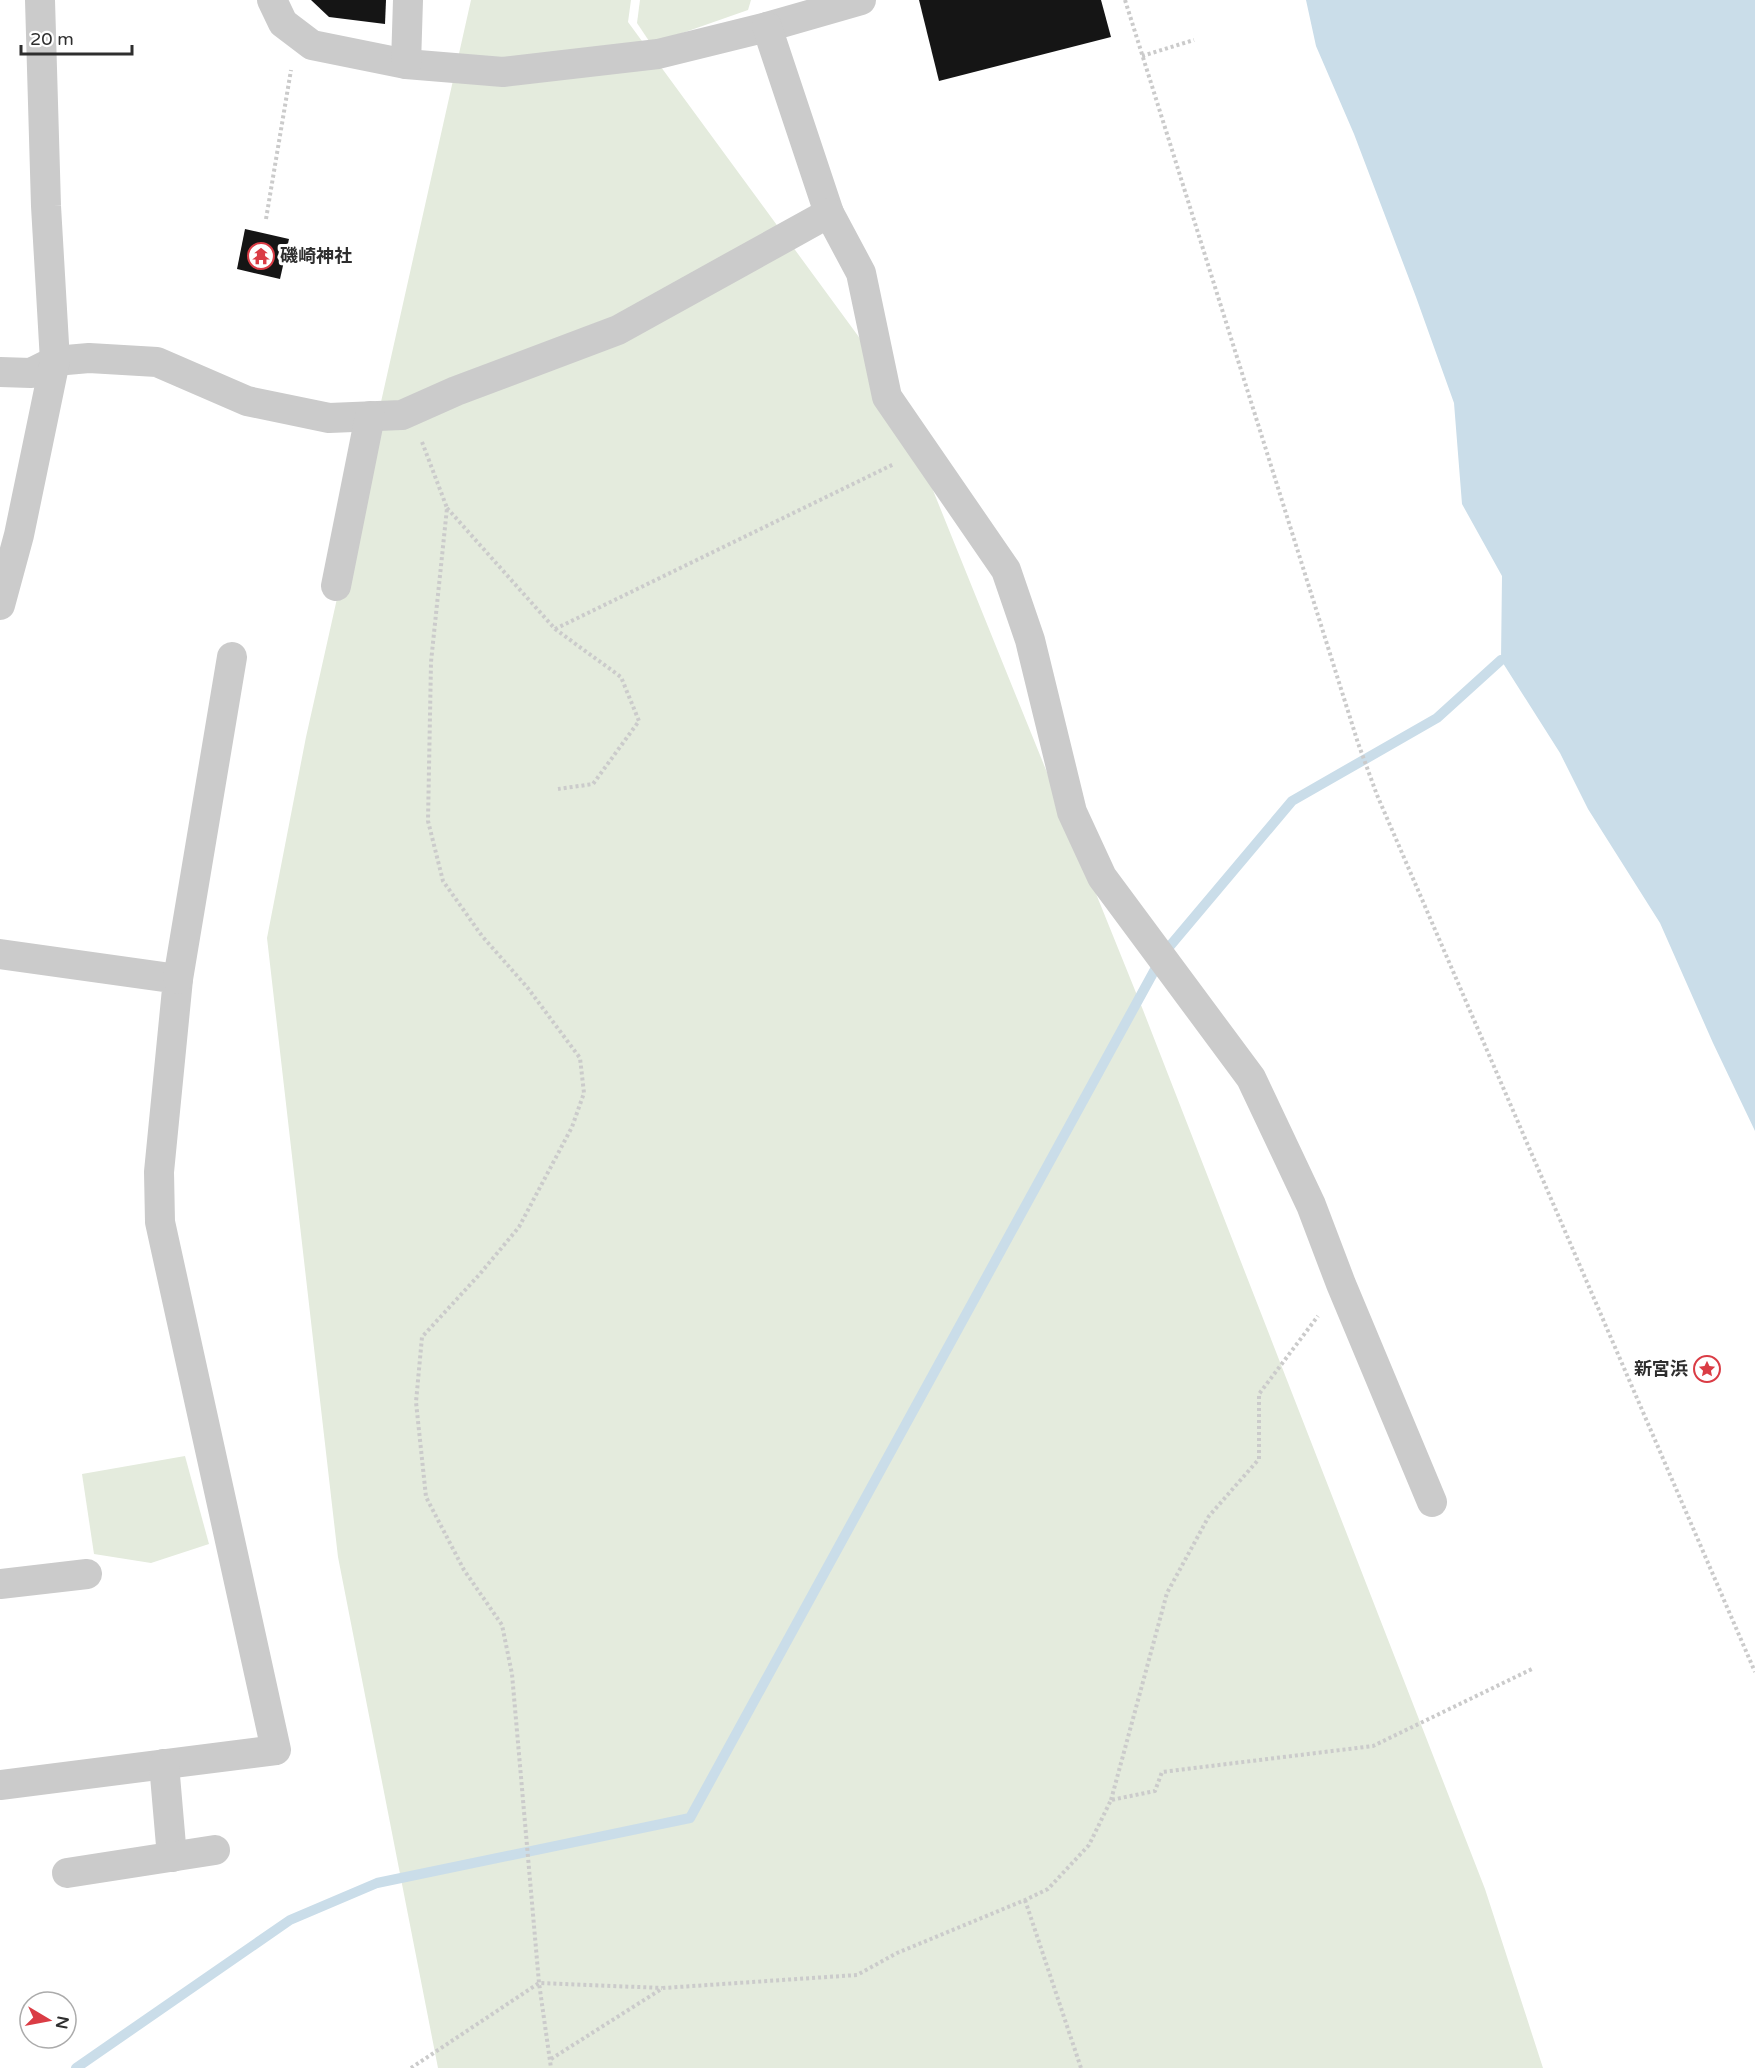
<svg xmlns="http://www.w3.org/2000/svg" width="1755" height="2068" viewBox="0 0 1755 2068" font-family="'Varela Round','Noto Sans JP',sans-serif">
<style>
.green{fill:#e4ebdd}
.water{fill:#cadde9}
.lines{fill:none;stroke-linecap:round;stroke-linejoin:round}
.stream{stroke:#cadde9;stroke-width:10}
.building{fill:#151515}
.path{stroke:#cbcbcb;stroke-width:4;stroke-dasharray:3 3;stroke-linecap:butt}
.street{stroke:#cbcbcb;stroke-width:30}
.labels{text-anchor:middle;stroke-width:6;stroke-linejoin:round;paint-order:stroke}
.poi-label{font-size:18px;font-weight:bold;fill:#2e2e2e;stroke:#fff;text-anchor:start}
</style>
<rect width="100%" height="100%" fill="#fff"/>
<g class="green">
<path d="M471 0H631L628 22 886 374 1143 1010 1485 1889 1543 2068H438L338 1557 267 938 306 737Z"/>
<path d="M640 0H751L748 10 651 44 637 23Z"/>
<path d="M185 1456 209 1544 151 1563 94 1554 82 1474Z"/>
</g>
<path class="water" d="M1306 0H1755V1131L1713 1043 1660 923 1588 809 1560 753 1501 660 1502 576 1462 504 1454 403 1416 297 1354 134 1316 46Z"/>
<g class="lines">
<path class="stream" d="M76 2068 290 1920 377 1883 690 1818 1164 953 1292 801 1437 718 1501 660"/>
</g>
<g class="building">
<path d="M311 0H386L385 24 329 17Z"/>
<path d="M919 0H1101L1111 37 939 81Z"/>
<path d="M245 229 289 239 280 279 237 269Z"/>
</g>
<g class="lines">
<g class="path">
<path d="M1125 0 1358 743 1377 795 1755 1672"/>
<path d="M1142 56 1194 40"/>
<path d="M266 219 291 70"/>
<path d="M422 442 447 508 431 662 428 821 443 881 482 936 527 987 580 1058 584 1093 572 1127 519 1227 479 1275 422 1337 416 1402 426 1497 464 1570 502 1625 512 1674 539 1983 551 2068"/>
<path d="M447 508 555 629 621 677 639 721 593 784 558 789"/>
<path d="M555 629 894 464"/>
<path d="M1111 1800 1167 1593 1209 1516 1259 1459V1394L1318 1316"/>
<path d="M1025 1900 1081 2068"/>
<path d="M551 2059 663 1988 857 1975 897 1953 1025 1900 1048 1889 1089 1845 1111 1800 1155 1791 1162 1772 1373 1746 1532 1669"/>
<path d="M411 2068 539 1983 662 1988"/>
</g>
<g class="street">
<path d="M272 0 283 23 312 45 406 64 503 72 658 54 767 27 861 0"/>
<path d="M767 27 829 213"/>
<path d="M406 64 408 0"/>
<path d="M0 372 31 373 55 361 89 358 157 362 247 401 329 418 402 415 456 391 618 330 829 213 861 273 887 397 1006 570 1030 640 1072 812 1102 877 1251 1078 1311 1205 1341 1284 1432 1502"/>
<path d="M336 586 370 416"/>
<path d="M0 605 19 535 55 361 46 206 40 0"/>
<path d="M0 954 178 979 159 1172 160 1222 276 1750 0 1785"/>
<path d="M178 979 232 657"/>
<path d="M0 1584 87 1574"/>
<path d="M164 1764 172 1857"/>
<path d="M67 1873 215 1850"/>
</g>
</g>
<defs>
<symbol id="temple-ring" viewBox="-11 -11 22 22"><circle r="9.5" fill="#fff" stroke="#da3c45" stroke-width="1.5"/><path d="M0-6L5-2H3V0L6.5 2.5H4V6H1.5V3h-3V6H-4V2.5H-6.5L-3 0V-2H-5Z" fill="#da3c45"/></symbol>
<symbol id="sight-ring" viewBox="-11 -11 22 22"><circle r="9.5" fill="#fff" stroke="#da3c45" stroke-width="1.5"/><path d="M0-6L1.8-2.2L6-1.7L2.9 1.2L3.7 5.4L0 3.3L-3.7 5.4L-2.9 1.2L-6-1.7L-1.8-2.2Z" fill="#da3c45"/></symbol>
</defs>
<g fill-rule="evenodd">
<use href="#temple-ring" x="246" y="241" width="30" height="30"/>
<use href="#sight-ring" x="1692" y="1354" width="30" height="30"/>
</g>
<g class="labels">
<g class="poi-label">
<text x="280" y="262">磯崎神社</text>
<text x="1688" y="1375" text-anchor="end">新宮浜</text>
</g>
</g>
<g transform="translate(48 2020) rotate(100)"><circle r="28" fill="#ffffff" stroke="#ababab" stroke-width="1.5"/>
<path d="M0-4.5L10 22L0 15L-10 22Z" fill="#da3c45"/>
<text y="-9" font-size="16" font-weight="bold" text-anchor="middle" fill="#2e2e2e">N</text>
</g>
<path d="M21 45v9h111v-9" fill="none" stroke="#2e2e2e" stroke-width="3"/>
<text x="30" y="45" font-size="18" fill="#2e2e2e" stroke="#ffffff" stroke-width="4.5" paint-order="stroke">20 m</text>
</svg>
